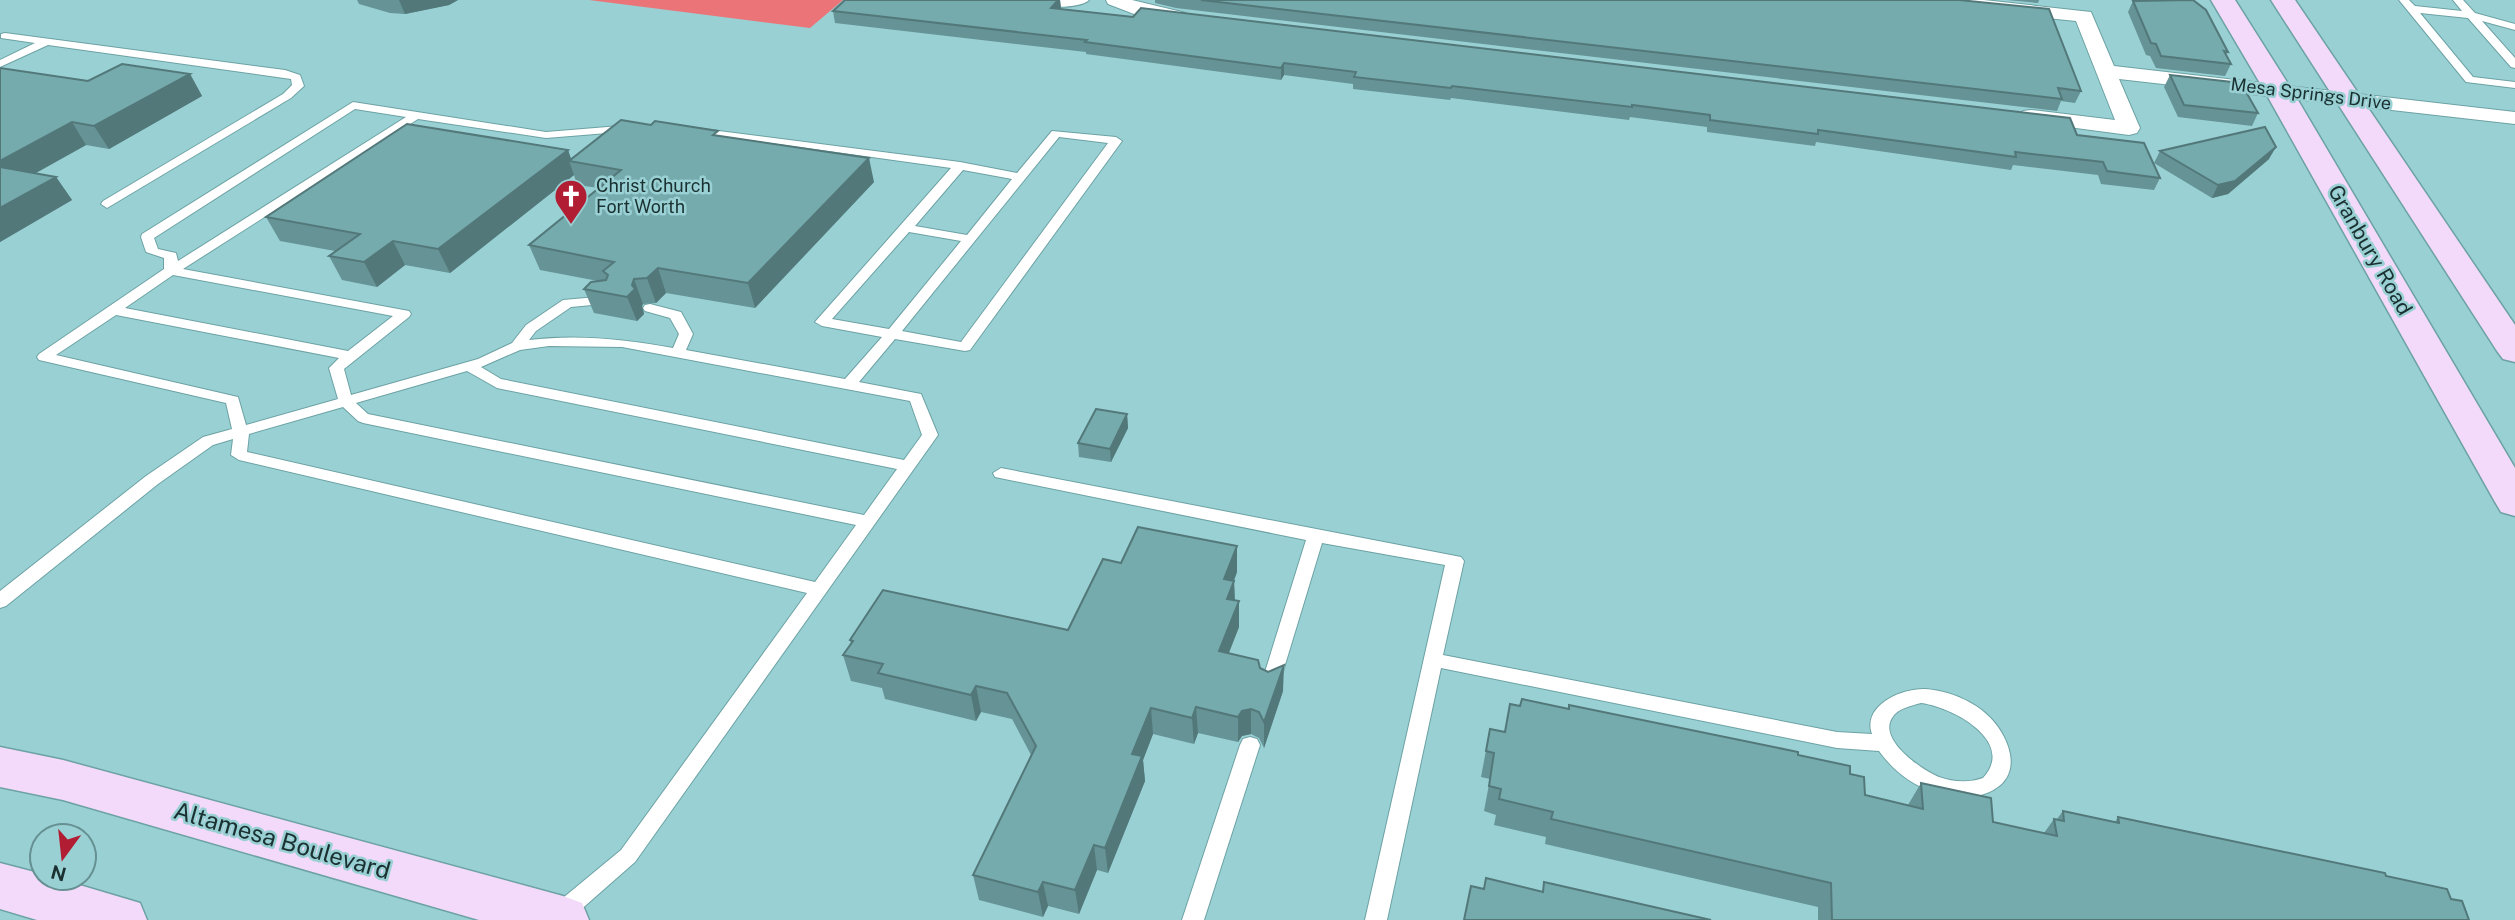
<svg xmlns="http://www.w3.org/2000/svg" width="2515" height="920" viewBox="0 0 2515 920" font-family="'Public Sans',sans-serif">
<style>
.green{fill:#eb7478}
.lines{fill:none;stroke-linecap:round;stroke-linejoin:round}
.lane-casing{stroke:#6ca2a4;stroke-width:2}
.street-casing{stroke:#6ca2a4;stroke-width:2}
.secondary-casing{stroke:#6ca2a4;stroke-width:3}
.lane{fill:#fff;fill-rule:evenodd}
.street{fill:#fff;fill-rule:evenodd}
.secondary{fill:#f4dafa;fill-rule:evenodd}
.wall{fill:#659396}
.shaded-wall{fill:#53787a}
.building{fill:#76abae;stroke:#53787a;stroke-width:2}
.labels{text-anchor:middle;stroke-width:5;stroke-linejoin:round;paint-order:stroke}
.far-street-label{font-size:18px;fill:#1a3031;stroke:#99d0d3}
.far-poi-label{font-size:18px;fill:#1a3031;stroke:#99d0d3;text-anchor:start}
.street-label{font-size:21px;fill:#1a3031;stroke:#99d0d3}
.near-street-label{font-size:24px;fill:#1a3031;stroke:#99d0d3}
</style>
<rect width="100%" height="100%" fill="#99d0d3"/>
<path class="green" d="M589 0H843L810 28Z"/>
<g class="lines">
<defs>
<g id="lane">
<path d="M2399 0H2409L2415 6 2462 11 2453 0H2463L2475 13 2515 24V30L2482 21 2515 58V68L2511 67 2468 18 2420 13 2473 77 2515 82V88L2466 82Z"/>
<path d="M5 33 285 70 300 75 304 86 291 98 107 208 101 204 103 201 283 94 292 85 291 79 48 45 0 67V60L35 43 1 38V34Z"/>
<path d="M353 102 546 132 632 125 638 128 632 131 546 138 418 119 183 269 409 311 411 314 409 317 344 369 351 395 478 359 512 343 526 325 563 300 608 296 615 300 613 303 571 307 536 331 529 340C577 334 625 339 673 348L679 334 670 318 645 311 643 308 645 305 650 304 681 312 693 334 686 350 845 379 882 337 822 326 815 322 951 168 699 133 695 132V128L960 162 1017 173 1052 131 1116 137 1122 141 970 350 965 351 895 339 859 382 921 394 938 435 635 862 569 920H552L549 914 552 907 621 850 807 593 239 460 231 455 233 439 213 445 158 484 6 606 0 608V591L146 476 203 437 232 429 226 403 39 360 37 357 39 354 164 269V258L146 252 141 237 142 234ZM355 109 406 117 178 261 176 253 158 249 154 238ZM1059 137 1108 143 961 342 902 331ZM963 170 1012 179 967 235 915 226ZM909 232 961 241 889 329 832 319ZM173 275 393 316 348 351 125 308ZM116 315 339 358 329 368 338 399 246 425 238 397 56 355ZM549 346 622 347 910 401 922 435 904 460 501 379 481 367 520 350ZM467 371 497 388 897 469 864 515 368 414 356 403ZM343 407 358 421 363 423 856 525 815 582 247 452 249 434Z"/>
<path d="M1001 468 1461 557 1464 561 1443 655 1837 732 1872 734C1862 706 1901 688 1925 689 1956 691 1990 708 2004 737 2030 789 1975 807 1933 792 1910 784 1893 770 1879 751L1837 748 1441 668 1387 920H1365L1445 565 1322 543 1278 688 1276 693 1269 695 1262 693 1260 688 1306 540 995 477 993 473ZM1921 703C1952 707 2017 741 1983 778 1969 783 1953 782 1939 777 1922 770 1878 740 1892 718 1898 708 1911 706 1921 703Z"/>
<path d="M1250 737 1257 739 1260 745 1204 920H1182L1240 745 1243 739Z"/>
</g>
<g id="street">
<path d="M1029 0H1089C1081 9 1037 9 1029 0Z"/>
<path d="M1106 0H1132L1186 13 1189 17 1179 23 1134 14 1108 4Z"/>
<path d="M1920 0H1984L2091 12 2114 66 2515 112V124L2119 79 2140 128 2137 133 2129 135 2031 122 2023 121 2020 116 2023 111 2031 110 2115 120 2076 21 1929 6Z"/>
</g>
<g id="secondary">
<path d="M2211 0H2235L2292 90 2515 468V516L2501 512 2495 502 2264 90Z"/>
<path d="M2271 0H2295L2515 325V362L2503 359 2497 351Z"/>
<path d="M0 747 63 760 563 896 582 903 589 920H479L63 800 0 787Z"/>
<path d="M0 863 42 874V878H56L140 903 147 920H37L0 909Z"/>
</g>
</defs>
<use href="#lane" class="lane-casing"/>
<use href="#street" class="street-casing"/>
<use href="#secondary" class="secondary-casing"/>
<use href="#lane" class="lane"/>
<use href="#street" class="street"/>
<use href="#secondary" class="secondary"/>
</g>
<g class="wall">
<path d="M357 0H458L449 5 405 14 390 13 359 4Z"/>
<path d="M845 0H1060L1061 9 2077 135 2160 178 2154 190 2101 184 2098 175 2013 165 2011 170 1816 142 1815 146 1707 132V127L1630 117 1629 120 1451 98 1450 100 1353 89V84L1284 75 1281 80 1086 54V52L835 23 833 11Z"/>
<path d="M1155 0H1959L2081 91 2075 103 2061 101 2057 111 1176 8 1155 3Z"/>
<path d="M2007 0H2039L2038 3Z"/>
<path d="M2133 1 2228 52 2226 55 2231 64 2225 76 2156 68 2150 56 2146 55 2128 12Z"/>
<path d="M0 68 88 81 190 74 202 96 109 149 86 145 36 173 56 177 72 200 0 242Z"/>
<path d="M2170 75 2258 113 2252 126 2178 117 2164 87Z"/>
<path d="M720 136 874 182 755 308 666 293 656 303 643 304 642 306 644 314 637 321 594 313 584 289 598 281 540 270 529 245 599 188 577 185 574 175 450 273 405 265 377 287 342 280 329 256 335 251 280 241 266 217 568 150 571 159Z"/>
<path d="M2160 151 2269 159 2228 194 2212 198 2154 163Z"/>
<path d="M1127 414 1128 428 1111 462 1079 457 1078 443Z"/>
<path d="M1121 563 1237 572 1234 581 1235 600 1239 627 1229 653 1260 668 1283 691 1264 748 1259 738 1251 734 1242 736 1238 742 1198 733 1194 744 1153 734 1143 760 1145 781 1108 873 1097 870 1079 914 1048 906 1043 917 979 900 973 875 1031 755 1012 719 981 712 976 721 885 699 882 688 851 681 843 655 851 644 850 640 1068 630Z"/>
<path d="M1490 729 1505 732 1798 755 1850 774 1865 795 1908 805 1921 783 1993 822 2044 833 2054 819H2057L2063 811 2115 822 2118 817 2386 876 2451 899 2469 920H1818V907L1545 844 1546 837 1494 825 1496 815 1484 811 1490 779 1481 777Z"/>
</g>
<g class="shaded-wall">
<path d="M399 0H458L449 5 405 14Z"/>
<path d="M1058 0H1060L1061 9 1051 8Z"/>
<path d="M1284 63V75L1281 80V68Z"/>
<path d="M190 74 202 96 109 149 94 126Z"/>
<path d="M72 122 86 145 7 189 0 178V161Z"/>
<path d="M2276 147 2269 159 2228 194 2212 198 2218 185Z"/>
<path d="M568 150 572 162 569 161 574 175 450 273 438 249Z"/>
<path d="M869 158 874 182 755 308 748 283Z"/>
<path d="M56 177 72 200 0 242V208Z"/>
<path d="M393 241 405 265 377 287 364 262Z"/>
<path d="M658 268 666 293 656 303 647 278Z"/>
<path d="M634 279 643 304 642 306 644 314 637 321 627 297Z"/>
<path d="M1127 414 1128 428 1111 462 1110 449Z"/>
<path d="M1237 546V572L1224 605V579Z"/>
<path d="M1234 581 1235 607 1227 599Z"/>
<path d="M1239 601V627L1219 677V651Z"/>
<path d="M1284 665 1283 691 1264 748V722Z"/>
<path d="M976 686 981 712 976 721 971 695Z"/>
<path d="M1196 707 1198 733 1194 744 1192 718Z"/>
<path d="M1151 708 1153 734 1143 760 1145 781 1108 873 1105 848 1132 754Z"/>
<path d="M1251 709V734L1242 736 1238 742V717L1242 711Z"/>
<path d="M1094 845 1097 870 1079 914 1075 890Z"/>
<path d="M1043 882 1048 906 1043 917 1038 892Z"/>
</g>
<g class="building">
<path d="M845 0H1058L1051 8 1133 17 1141 8 2070 118 2077 135 2144 143 2160 178 2107 171 2103 162 2015 152 2016 157 1818 130V134L1710 120V115L1632 105V107L1452 86 1451 88 1354 77 1356 72 1284 63 1281 68 1085 42 1087 40 833 11Z"/>
<path d="M1201 0H1959L2049 9 2081 91 2058 88 2062 99Z"/>
<path d="M2193 0 2206 10 2228 52 2224 51 2231 64 2161 56 2156 44 2151 43 2133 1Z"/>
<path d="M122 64 190 74 94 126 72 122 0 161V68L88 81Z"/>
<path d="M2170 75 2241 83 2258 113 2184 105Z"/>
<path d="M621 120 651 125 655 121 718 131 713 135 869 158 748 283 658 268 647 278 634 279 632 285 635 289 627 297 584 289 591 282 606 280 608 275 603 271 614 262 529 245 621 170 569 161Z"/>
<path d="M407 124 568 150 438 249 393 241 364 262 329 256 360 234 266 217Z"/>
<path d="M2265 127 2276 147 2235 181 2218 185 2160 151Z"/>
<path d="M0 167 56 177 0 208Z"/>
<path d="M1096 409 1127 414 1110 449 1078 443Z"/>
<path d="M1138 527 1237 546 1224 579 1234 581 1227 599 1239 601 1219 651 1258 660 1260 668 1268 672 1284 665 1264 722 1259 712 1251 709 1242 711 1238 717 1196 707 1192 718 1151 708 1132 754 1142 756 1105 848 1094 845 1075 890 1043 882 1038 892 973 875 1036 746 1007 693 976 686 971 695 878 673 883 664 843 655 853 641 850 640 883 590 1068 630 1103 559 1121 563Z"/>
<path d="M1522 699 1569 709V705L1798 752V755L1850 766V774L1864 777 1865 795 1923 809 1921 783 1991 798 1993 822 2057 836 2054 819 2064 821 2063 811 2119 823 2118 817 2385 873 2386 876 2447 889 2451 899 2462 901 2469 920H1832L1831 883 1551 819 1553 812 1499 799 1501 789 1489 786 1494 753 1486 751 1490 729 1505 732 1510 704 1520 706Z"/>
<path d="M1486 878 1543 892 1544 882 1711 920H1464L1471 886 1484 889Z"/>
</g>
<defs>
<symbol id="church-pin" viewBox="-11 -11 22 30"><path d="M0 17L-7.5 6A9.5 9.5 0 1 1 7.5 6Z" fill="#b11e34" stroke="#99d0d3"/><path d="M-1.2-6h2.4v3.5h3.3v2.4h-3.3V6h-2.4V-.1h-3.3v-2.4h3.3Z" fill="#fff"/></symbol>
</defs>
<g fill-rule="evenodd">
<use href="#church-pin" x="552" y="177" width="38" height="52"/>
</g>
<g class="labels">
<g class="far-street-label">
<text transform="translate(2311 94) rotate(7)" y="6">Mesa Springs Drive</text>
</g>
<g class="far-poi-label">
<text x="596" y="192">Christ Church<tspan x="596" dy="21">Fort Worth</tspan></text>
</g>
<g class="street-label">
<text transform="translate(2370 250) rotate(60)" y="7">Granbury Road</text>
</g>
<g class="near-street-label">
<text transform="translate(282 841) rotate(16)" y="8">Altamesa Boulevard</text>
</g>
</g>
<g transform="translate(63 857) rotate(195)"><circle r="33" fill="#99d0d3" stroke="#669092" stroke-width="2"/>
<path d="M0-5L12 26L0 18L-12 26Z" fill="#b11e34"/>
<text y="-10" font-size="19" font-weight="bold" text-anchor="middle" fill="#1a3031">N</text>
</g>
</svg>
